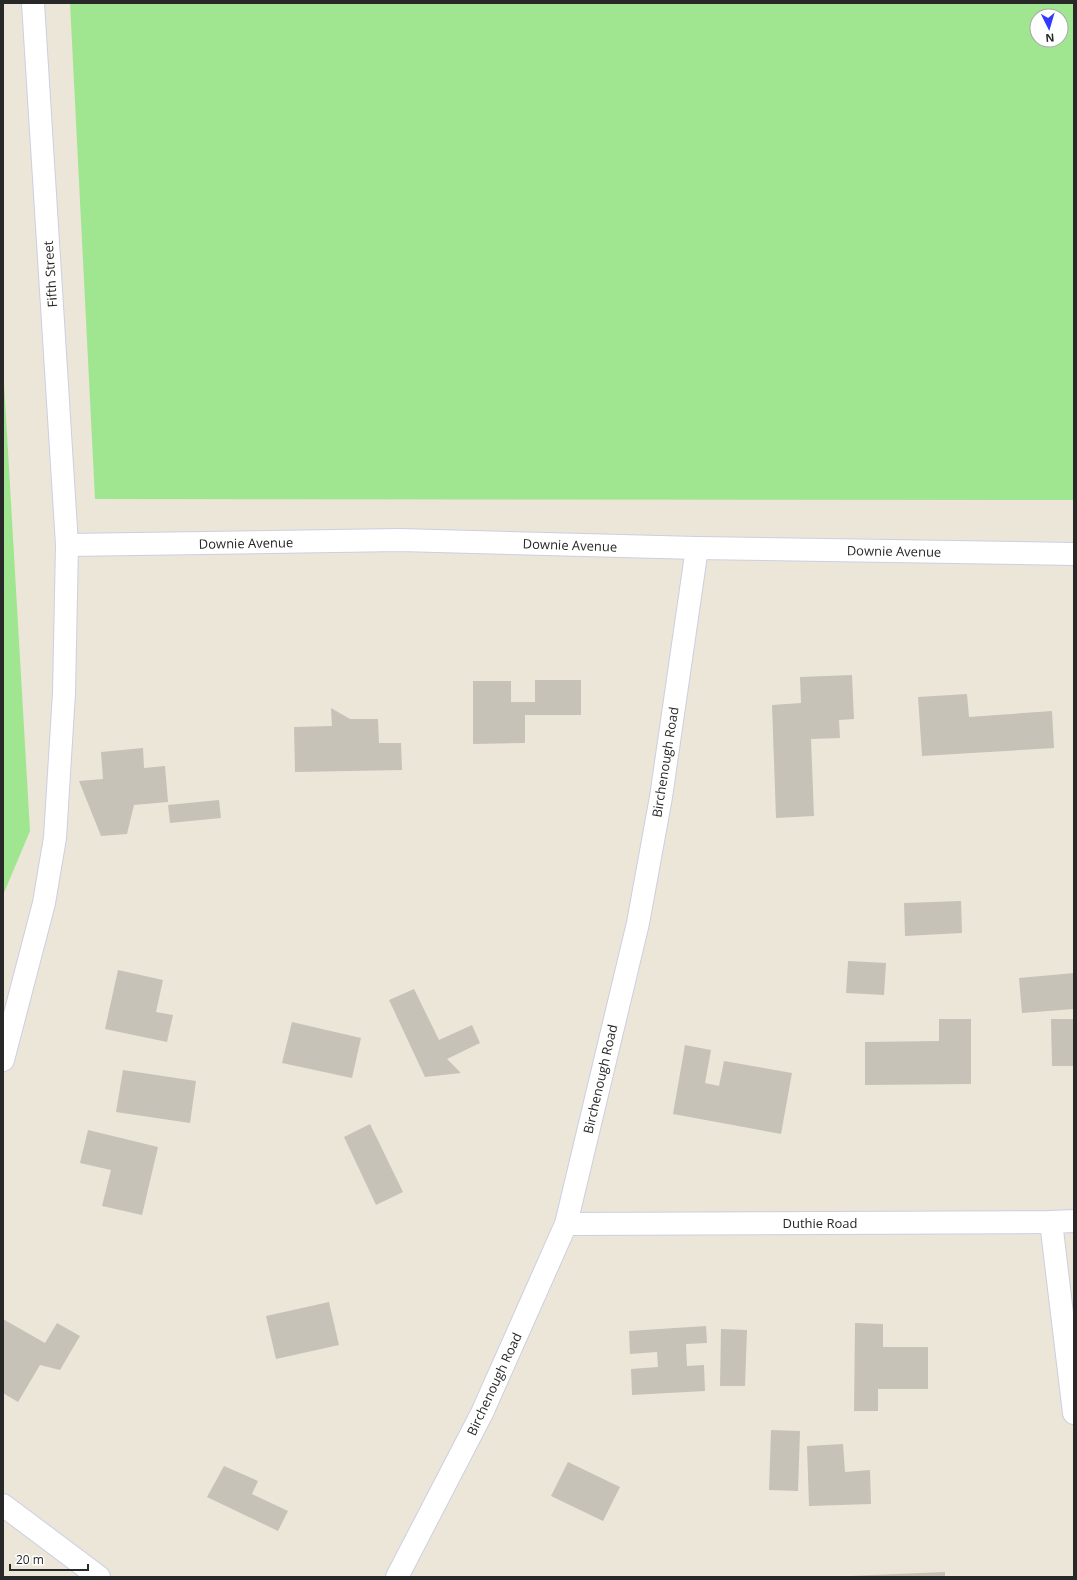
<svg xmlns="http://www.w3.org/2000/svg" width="1077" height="1580" viewBox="0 0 1077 1580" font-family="'Open Sans',sans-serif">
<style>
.green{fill:#a0e690;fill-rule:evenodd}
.building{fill:#c6c2b8}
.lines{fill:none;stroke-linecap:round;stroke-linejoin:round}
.minor-casing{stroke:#cdcee2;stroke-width:24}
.minor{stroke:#fff;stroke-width:22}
.labels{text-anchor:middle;stroke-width:3.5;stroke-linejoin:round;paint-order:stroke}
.street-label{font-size:13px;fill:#282828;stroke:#fff}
</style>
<rect width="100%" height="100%" fill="#ece6d8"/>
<g class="green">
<path d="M70 3H1074V500L95 499ZM1037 16H1061V40H1037Z"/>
<path d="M3 365 30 831 3 895Z"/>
</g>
<g class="building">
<path d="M852 675 854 719 839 720 840 738 811 739 814 816 776 818 772 705 801 703 800 677Z"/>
<path d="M535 680H581V715H525V743L473 744V681H511V702H535Z"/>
<path d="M967 694 969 717 1052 711 1054 748 922 756 918 697Z"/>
<path d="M331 708 350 719H378L379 743H401L402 770 295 772 294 727 332 726Z"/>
<path d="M143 748 144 768 165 766 168 802 134 805 127 834 101 836 79 781 103 779 101 752Z"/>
<path d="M219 800 221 818 170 823 168 805Z"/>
<path d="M961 901 962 933 905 936 904 903Z"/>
<path d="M848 961 886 963 884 995 846 993Z"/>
<path d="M118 970 163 980 156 1012 173 1015 167 1042 105 1029Z"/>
<path d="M1074 973V1009L1022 1013 1019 978Z"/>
<path d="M414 989 439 1040 472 1025 480 1043 447 1059 461 1073 425 1077 389 1000Z"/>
<path d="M939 1019H971V1084L865 1085V1042L939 1041Z"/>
<path d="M1051 1019H1074V1066H1052Z"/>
<path d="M292 1022 361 1038 352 1078 282 1063Z"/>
<path d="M685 1045 711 1050 705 1083 719 1086 724 1061 792 1073 781 1134 673 1114Z"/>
<path d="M123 1070 196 1081 190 1123 116 1112Z"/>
<path d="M370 1124 403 1192 376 1205 344 1137Z"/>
<path d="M88 1130 158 1147 142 1215 102 1206 111 1170 80 1163Z"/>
<path d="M329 1302 339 1345 276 1359 266 1316Z"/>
<path d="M3 1319 45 1343 57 1323 80 1336 60 1370 40 1365 18 1402 3 1393Z"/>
<path d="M855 1323 883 1324V1347H928V1389H878V1411H854Z"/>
<path d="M706 1326 707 1343 686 1344 687 1366 704 1365 705 1391 632 1395 631 1369 658 1367 657 1352 630 1354 629 1331Z"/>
<path d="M721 1329 747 1330 745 1386H720Z"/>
<path d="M771 1430 800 1431 798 1491 769 1490Z"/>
<path d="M843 1444 845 1472 870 1470 871 1504 809 1506 807 1446Z"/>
<path d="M568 1462 620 1487 603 1521 551 1496Z"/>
<path d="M224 1466 258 1481 252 1494 288 1511 278 1531 207 1497Z"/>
<path d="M945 1572V1577H849V1576Z"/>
</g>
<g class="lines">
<defs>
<g id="minor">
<path d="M67 545 400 540 697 548 1074 554"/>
<path d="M3 1060 44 903 49 873 55 838 64 693 67 545 33 3"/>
<path d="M1051 1222 1074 1413"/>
<path d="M566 1224 1051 1222 1074 1221"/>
<path d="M3 1505 99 1577"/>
<path d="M397 1577 482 1413 566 1224 638 923 661 797 697 548"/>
</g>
</defs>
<use href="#minor" class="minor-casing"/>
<use href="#minor" class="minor"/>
</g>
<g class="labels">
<g class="street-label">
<text transform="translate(50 274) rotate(-94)" y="5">Fifth Street</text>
<text transform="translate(246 543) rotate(-1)" y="5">Downie Avenue</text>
<text transform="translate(570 545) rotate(2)" y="5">Downie Avenue</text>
<text transform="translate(894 551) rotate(1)" y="5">Downie Avenue</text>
<text transform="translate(665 762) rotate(-81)" y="5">Birchenough Road</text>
<text transform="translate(600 1079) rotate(-77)" y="5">Birchenough Road</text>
<text x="820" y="1228">Duthie Road</text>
<text transform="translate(494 1384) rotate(-65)" y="5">Birchenough Road</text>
</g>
</g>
<rect width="1077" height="1580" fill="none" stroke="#282828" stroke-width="8"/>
<g transform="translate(1049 28) rotate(175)"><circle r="19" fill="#ffffff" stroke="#a9a9a9"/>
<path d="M0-3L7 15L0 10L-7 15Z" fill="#3139ff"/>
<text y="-6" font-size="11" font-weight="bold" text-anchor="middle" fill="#282828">N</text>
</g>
<path d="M10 1564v6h78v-6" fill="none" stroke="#282828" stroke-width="2"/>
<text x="16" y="1564" font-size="12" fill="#282828" stroke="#ffffff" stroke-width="3" paint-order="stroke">20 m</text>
</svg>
